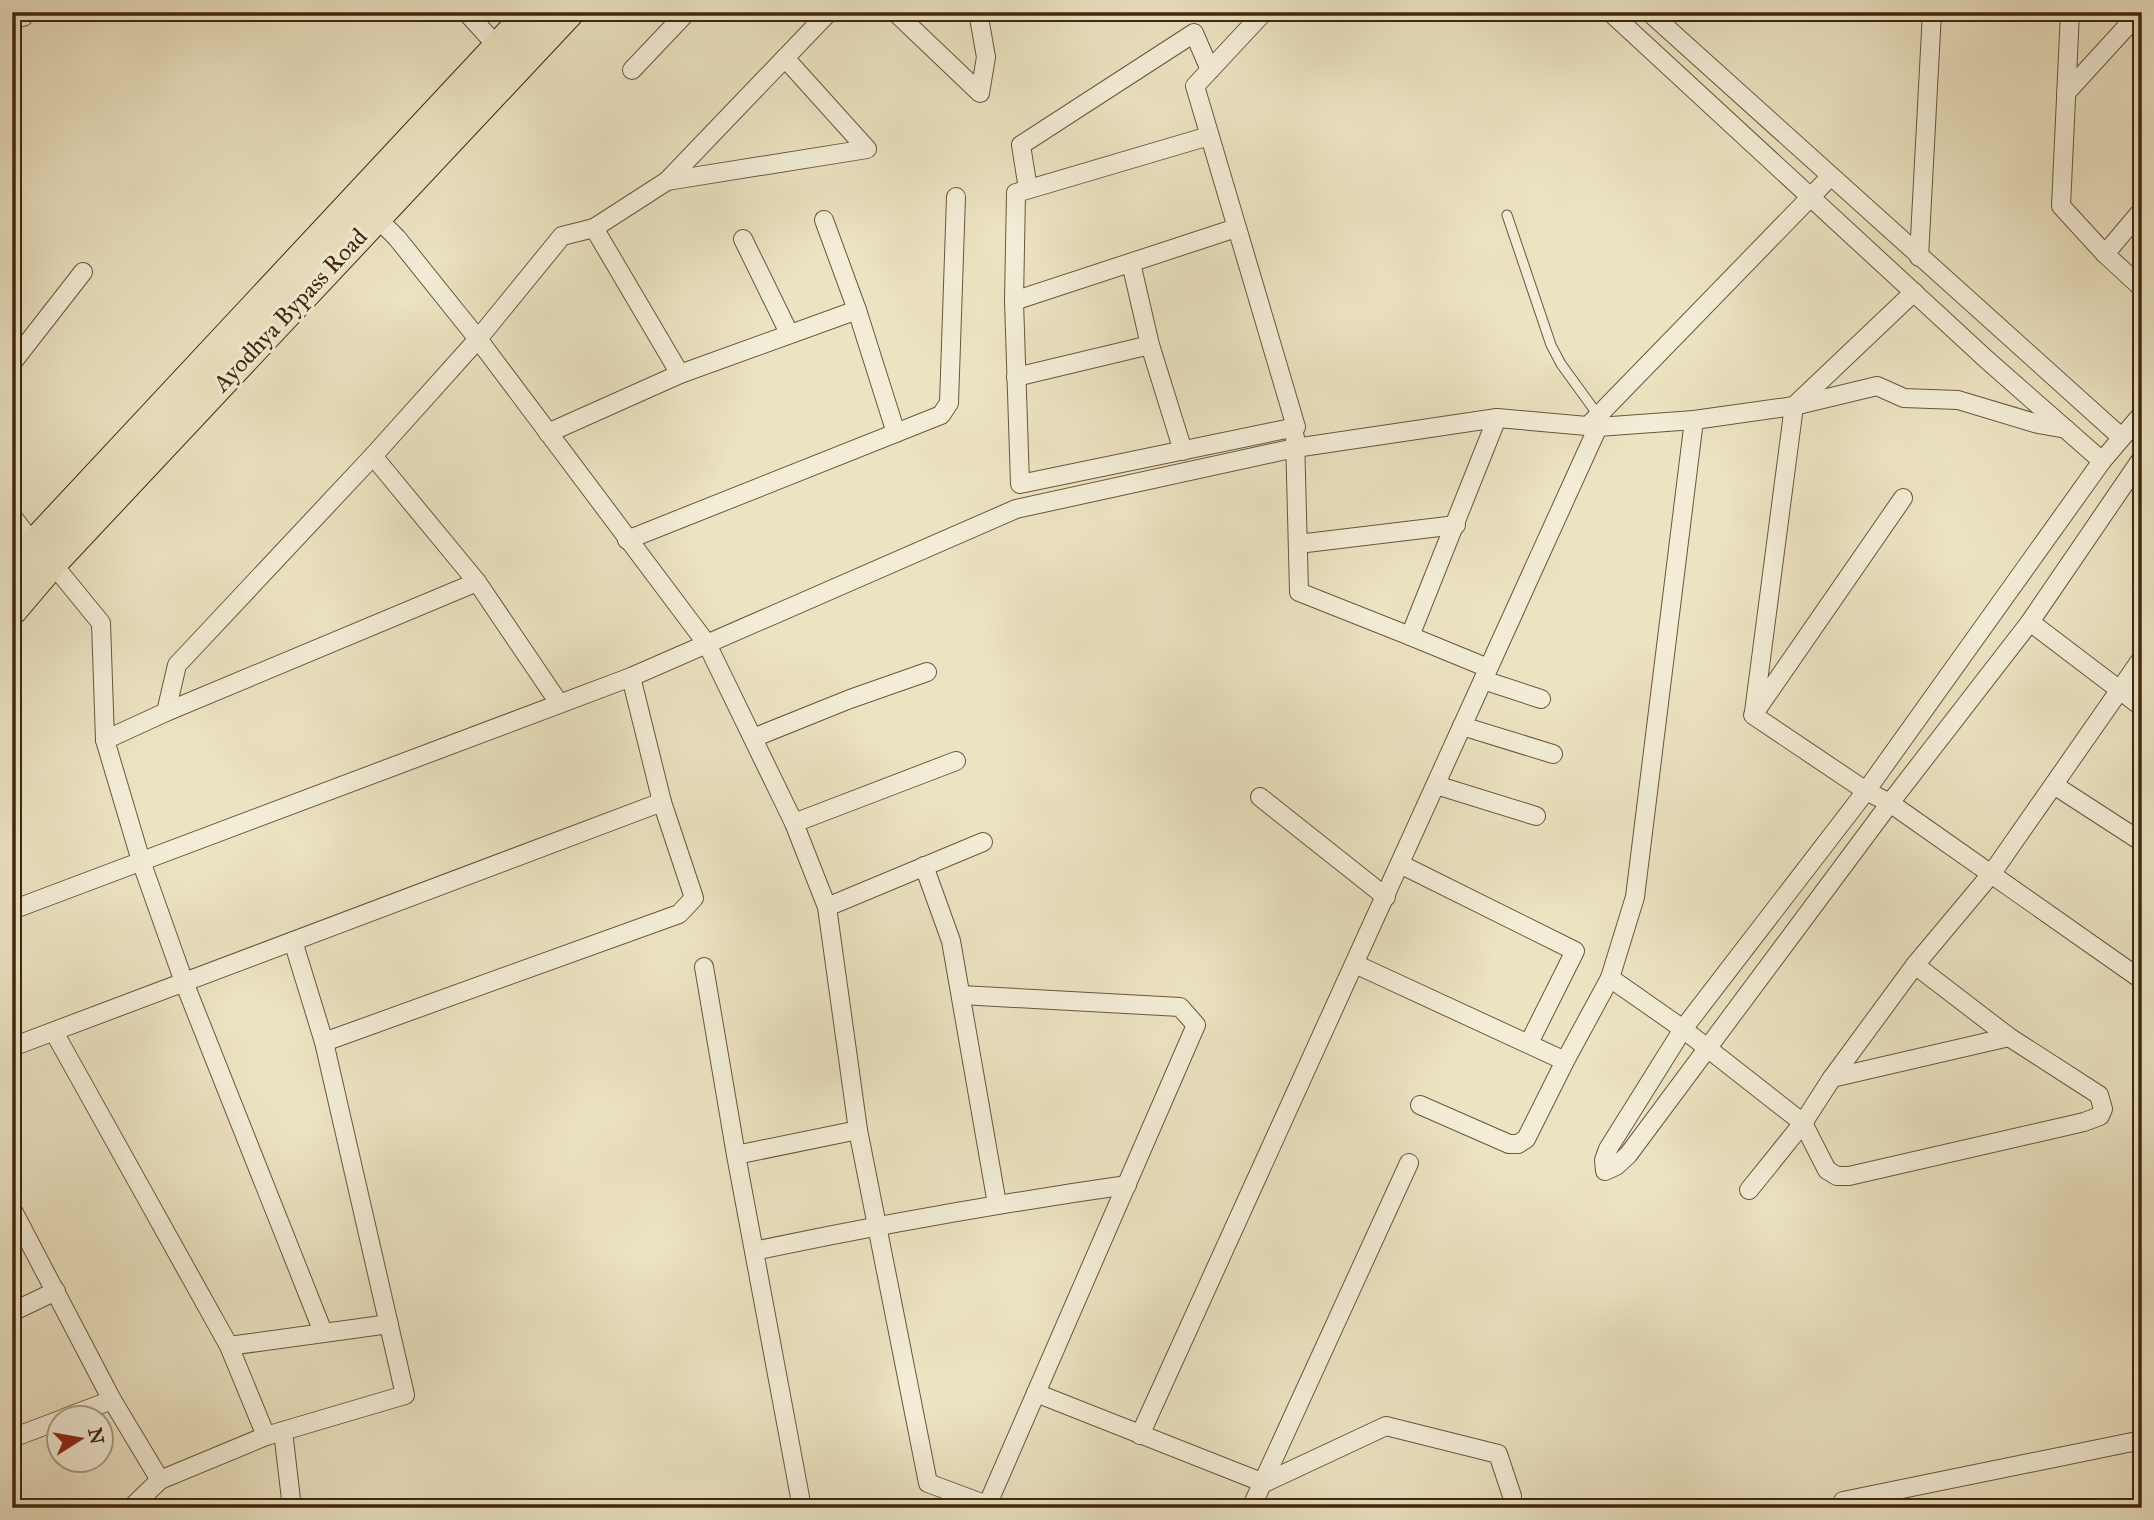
<svg xmlns="http://www.w3.org/2000/svg" width="2154" height="1520" viewBox="0 0 2154 1520" font-family="'IM FELL Great Primer',serif">
<style>
.lines{fill:none;stroke-linecap:round;stroke-linejoin:round}
.service-casing{stroke:#6a563b;stroke-width:11}
.minor-casing{stroke:#6a563b;stroke-width:20}
.primary-casing{stroke:#3f270e;stroke-width:32}
.service{stroke:#f3edd7;stroke-width:9}
.minor{stroke:#f3edd7;stroke-width:18}
.primary{stroke:#ece3c2;stroke-width:30}
.labels{text-anchor:middle;stroke-width:6;stroke-linejoin:round;paint-order:stroke}
.street-label{font-size:24px;fill:#3f270e;stroke:#f3edd7}
</style>
<rect width="100%" height="100%" fill="#ece3c2"/>
<filter id="stains"><feTurbulence type="fractalNoise" baseFrequency=".00286" numOctaves="4"/><feColorMatrix values="0 0 0 0 .2 0 0 0 0 .09 0 0 0 0 .02 0 0 0 .5 -.17"/></filter>
<radialGradient id="worn" r=".72"><stop offset=".6" stop-color="#630" stop-opacity="0"/><stop offset="1" stop-color="#630" stop-opacity=".3"/></radialGradient>
<g class="lines">
<defs>
<path id="service" d="M1507 215 1551 345 1561 364 1598 415"/>
<g id="minor">
<path d="M466 12 498 47"/>
<path d="M895 12 980 93 986 57 978 12"/>
<path d="M1610 12 1986 359 2102 461"/>
<path d="M1649 12 2121 437"/>
<path d="M2070 12 2061 206 2105 254 2142 288"/>
<path d="M12 19 23 17 24 12"/>
<path d="M632 70 687 12"/>
<path d="M2066 93 2140 12"/>
<path d="M1209 136 1016 193 1014 301 1020 484 1296 427 1195 86 1264 12"/>
<path d="M667 181 867 149 785 58"/>
<path d="M1028 189 1021 145 1194 33 1210 70"/>
<path d="M370 211 397 238 478 339 707 644 794 823 827 907 858 1130 928 1483 995 1508"/>
<path d="M824 220 857 310 896 433"/>
<path d="M594 228 667 181 829 12"/>
<path d="M743 239 789 333"/>
<path d="M2105 254 2142 210"/>
<path d="M1919 257 1932 12"/>
<path d="M1131 263 1150 345 1183 451"/>
<path d="M1014 301 1236 228"/>
<path d="M12 363 83 272"/>
<path d="M1016 377 1150 345"/>
<path d="M2142 414 2102 461 1866 791 1683 1029 1608 1149 1604 1160 1605 1171 1616 1166 1628 1155 1890 803 2030 622 2142 458"/>
<path d="M1588 426 1830 177"/>
<path d="M548 433 680 374 857 310"/>
<path d="M1295 437 1299 592 1410 636 1497 418"/>
<path d="M373 456 477 582 559 703"/>
<path d="M1903 498 1753 715 1866 791 1890 803 2142 980"/>
<path d="M12 516 34 545"/>
<path d="M627 540 941 415 949 403 956 197"/>
<path d="M1298 544 1456 525"/>
<path d="M52 563 101 623 105 740 141 861 184 982 323 1332"/>
<path d="M2030 622 2142 707"/>
<path d="M1410 636 1488 668"/>
<path d="M1483 680 1541 699"/>
<path d="M166 712 177 665 373 456 478 339 562 236 594 228 680 374"/>
<path d="M1754 712 1794 406 1914 292"/>
<path d="M1462 726 1553 754"/>
<path d="M753 738 850 699 927 672"/>
<path d="M105 740 166 712 477 582"/>
<path d="M1436 785 1536 816"/>
<path d="M2054 785 2142 842"/>
<path d="M1260 797 1386 897"/>
<path d="M794 823 956 761"/>
<path d="M1400 864 1575 951 1529 1043"/>
<path d="M924 866 951 941 997 1204"/>
<path d="M827 907 983 842"/>
<path d="M12 910 631 677 1016 509 1295 448 1497 418 1598 427 1694 420 1794 406 1877 386 1904 398 1958 400 2038 424 2066 429"/>
<path d="M1355 964 1565 1061"/>
<path d="M704 967 736 1155 802 1508"/>
<path d="M1610 978 1683 1029 1803 1123 1827 1170 1837 1176H1849L2084 1122 2100 1116 2103 1109 2099 1095 2009 1037 1915 965"/>
<path d="M961 995 1180 1007 1196 1025 986 1508"/>
<path d="M54 1032 229 1346 266 1436"/>
<path d="M324 1042 679 914 694 898 662 802 631 677"/>
<path d="M12 1047 662 802"/>
<path d="M1832 1078 2009 1037"/>
<path d="M1420 1105 1509 1144H1518L1526 1139 1565 1061 1610 978 1635 897 1694 420"/>
<path d="M736 1155 858 1130"/>
<path d="M1749 1190 1803 1123 1832 1078 1915 965 1992 873 2142 658"/>
<path d="M12 1209 112 1400 160 1480 266 1436 405 1395 324 1042 293 941"/>
<path d="M754 1251C878 1225 1001 1203 1127 1185"/>
<path d="M12 1312 56 1291"/>
<path d="M229 1346 389 1324"/>
<path d="M1036 1393 1264 1483 1386 1426 1498 1454 1512 1496"/>
<path d="M64 1418 112 1400"/>
<path d="M283 1431 292 1508"/>
<path d="M1140 1435 1598 427"/>
<path d="M12 1438 60 1420"/>
<path d="M131 1508 160 1480"/>
<path d="M1251 1508 1409 1163"/>
<path d="M1845 1508 1843 1501 2142 1440"/>
</g>
<g id="primary">
<path d="M12 568 531 12"/>
<path d="M12 610 52 563 569 12"/>
</g>
</defs>
<use href="#service" class="service-casing"/>
<use href="#minor" class="minor-casing"/>
<use href="#primary" class="primary-casing"/>
<use href="#service" class="service"/>
<use href="#minor" class="minor"/>
<use href="#primary" class="primary"/>
</g>
<g class="labels">
<g class="street-label">
<text transform="translate(290 310) rotate(-47)" y="8">Ayodhya Bypass Road</text>
</g>
</g>
<rect width="2154" height="1520" fill="none" stroke="#ece3c2" stroke-width="42"/>
<rect x="14" y="14" width="2126" height="1492" fill="none" stroke="#3f270e" stroke-width="3.5"/>
<rect x="21" y="21" width="2112" height="1478" fill="none" stroke="#3f270e" stroke-width="2"/>
<g transform="translate(80 1439) rotate(79)"><circle r="33" fill="#f3edd7" stroke="#ab9e87" stroke-width="2"/>
<path d="M0-5L12 26L0 18L-12 26Z" fill="#8f2418"/>
<text y="-10" font-size="19" font-weight="bold" text-anchor="middle" fill="#3f270e">N</text>
</g>
<rect width="100%" height="100%" filter="url(#stains)"/>
<rect width="100%" height="100%" fill="url(#worn)"/>
</svg>
